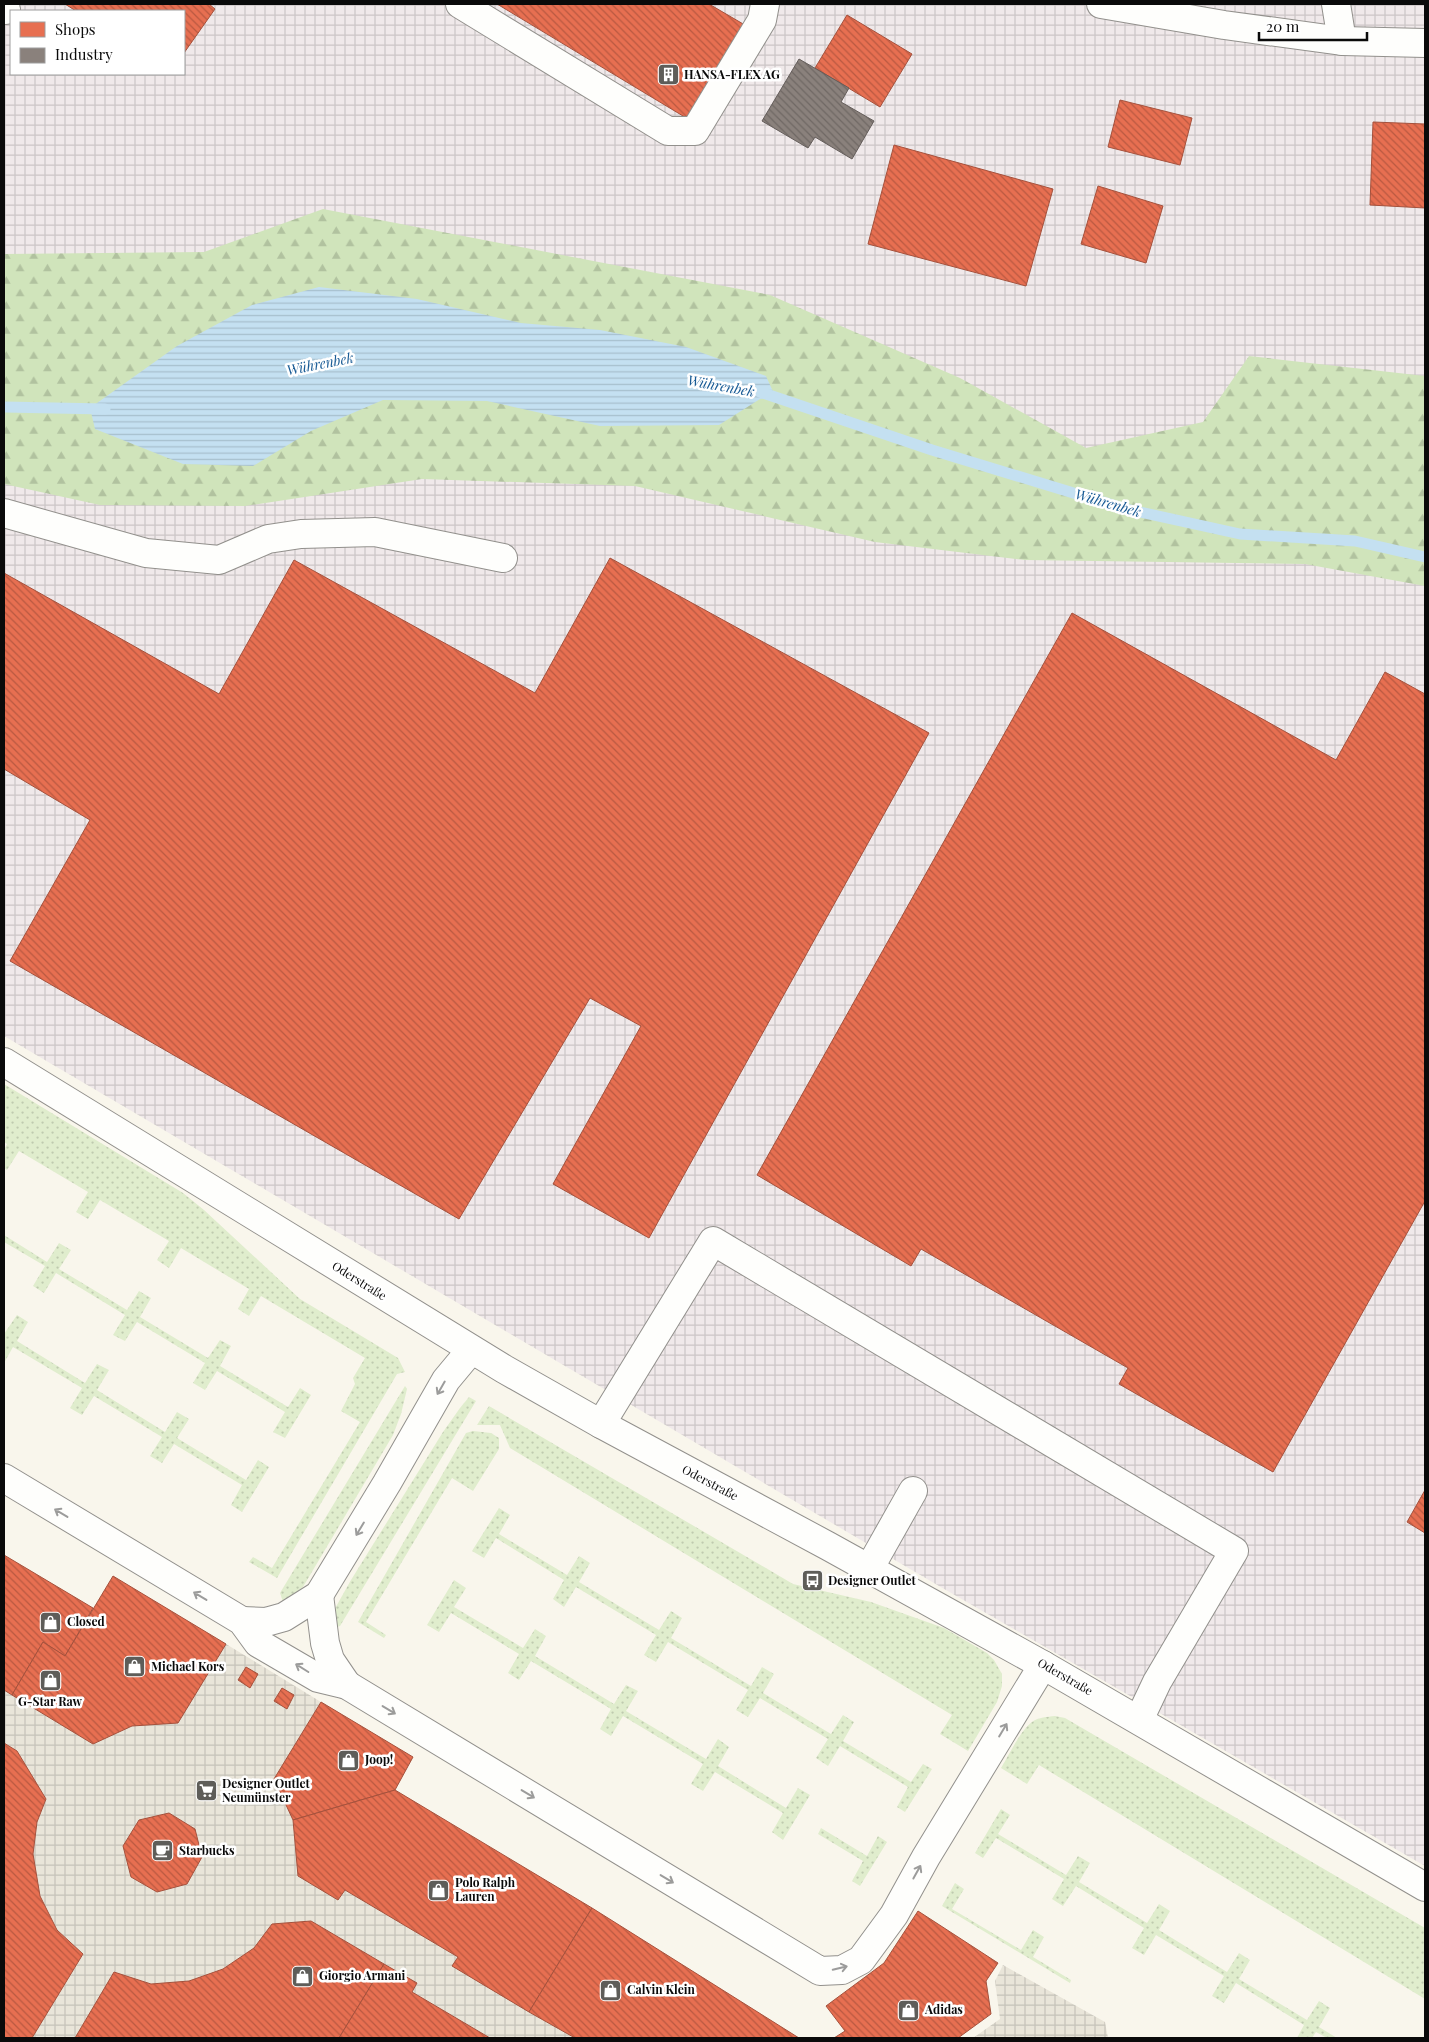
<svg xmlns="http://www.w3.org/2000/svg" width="1429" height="2042" viewBox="0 0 1429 2042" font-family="'Playfair Display',serif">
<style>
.industrial{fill:url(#industrial-grid);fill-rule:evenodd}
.grass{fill:url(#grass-dots)}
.forest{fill:url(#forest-firs)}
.plaza{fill:url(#plaza-grid);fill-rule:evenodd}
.water{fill:url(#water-rules)}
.shops{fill:url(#shops-back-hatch);stroke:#a5513c}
.industry{fill:url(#industry-back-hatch);stroke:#645d5a}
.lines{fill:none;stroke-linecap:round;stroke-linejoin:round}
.stream{stroke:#c4e0f1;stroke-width:11}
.minor-casing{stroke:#92908c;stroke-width:30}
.minor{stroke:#fefefc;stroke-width:28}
.oneway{stroke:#9c9c9b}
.labels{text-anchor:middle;stroke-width:5;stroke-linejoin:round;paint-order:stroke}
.poi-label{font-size:12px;font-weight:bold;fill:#0a0a0a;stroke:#fff;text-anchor:start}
.street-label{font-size:12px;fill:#0a0a0a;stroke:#fff}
.water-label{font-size:14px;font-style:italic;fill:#195b95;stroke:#fff}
</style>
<defs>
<pattern id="industrial-grid" width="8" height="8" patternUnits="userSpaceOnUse" patternTransform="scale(1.25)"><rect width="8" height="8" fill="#f0e9ea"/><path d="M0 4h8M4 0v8" fill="none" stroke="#ccc6c7"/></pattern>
<pattern id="grass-dots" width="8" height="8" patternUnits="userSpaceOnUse" patternTransform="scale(1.25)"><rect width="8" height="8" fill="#e0edcd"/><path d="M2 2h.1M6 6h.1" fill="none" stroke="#bfcaaf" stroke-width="1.8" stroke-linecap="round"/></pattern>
<pattern id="forest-firs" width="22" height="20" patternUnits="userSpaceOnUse" patternTransform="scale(1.25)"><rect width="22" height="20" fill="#d0e4bb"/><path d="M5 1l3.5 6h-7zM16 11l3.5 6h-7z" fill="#b1c29f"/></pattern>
<pattern id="plaza-grid" width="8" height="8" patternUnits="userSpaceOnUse" patternTransform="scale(1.25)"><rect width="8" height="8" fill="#e9e5d9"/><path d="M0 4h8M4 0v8" fill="none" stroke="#c6c3b9"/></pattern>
<pattern id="water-rules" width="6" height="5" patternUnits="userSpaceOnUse" patternTransform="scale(1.25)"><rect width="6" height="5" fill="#c4e0f1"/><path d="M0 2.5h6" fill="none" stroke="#a7bfcd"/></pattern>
<pattern id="shops-back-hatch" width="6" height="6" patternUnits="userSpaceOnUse" patternTransform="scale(1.25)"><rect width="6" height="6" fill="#e76f51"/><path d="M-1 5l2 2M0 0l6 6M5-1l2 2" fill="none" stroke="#b95941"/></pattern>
<pattern id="industry-back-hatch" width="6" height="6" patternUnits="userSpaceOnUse" patternTransform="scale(1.25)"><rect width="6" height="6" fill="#8a817c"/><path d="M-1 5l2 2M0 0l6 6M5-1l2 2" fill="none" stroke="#6f6864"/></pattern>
</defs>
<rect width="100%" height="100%" fill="#f9f6ec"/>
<path class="industrial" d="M4 4H1425V1866L939 1586 4 1036ZM11 11H184V74H11Z"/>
<g class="grass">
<path d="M4 1084 183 1193 204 1210 300 1299 398 1358 405 1372 397 1374 277 1578 249 1562 253 1557 272 1568 360 1422 341 1411 355 1384 353 1378 365 1358 261 1296 249 1316 238 1309 249 1289 181 1248 169 1268 157 1260 169 1241 100 1200 88 1219 76 1212 88 1192 19 1151 7 1170 4 1168V1150L7 1144 4 1142Z"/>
<path d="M4 1235 47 1262 59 1243 71 1250 59 1269 127 1310 139 1291 151 1298 140 1317 208 1358 220 1340 231 1346 220 1366 288 1407 300 1388 311 1395 285 1438 273 1432 285 1412 217 1371 205 1390 193 1383 205 1363 137 1322 125 1341 113 1335 125 1315 56 1273 44 1293 33 1286 45 1266 4 1242Z"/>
<path d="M17 1315 28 1322 17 1341 85 1383 97 1364 109 1370 97 1390 165 1432 177 1412 189 1419 177 1438 246 1480 258 1460 269 1467 242 1512 231 1505 242 1485 174 1444 162 1463 150 1456 162 1437 94 1396 82 1415 70 1408 82 1388 13 1347 4 1363V1334Z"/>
<path d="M405 1386 407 1389 401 1414 393 1435 303 1587 283 1602 280 1593Z"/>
<path d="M469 1397 476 1401 340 1626 330 1629 333 1612 351 1580 443 1432 460 1408Z"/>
<path d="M489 1406 793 1584 871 1602 944 1628 987 1653 994 1660 1002 1674V1686L997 1702 968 1751 940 1734 952 1715 510 1448 500 1425H477Z"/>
<path d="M473 1431 491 1433 499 1438V1449L473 1491 452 1478 366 1622 386 1635 384 1638 358 1622 466 1433Z"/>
<path d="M499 1508 510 1515 499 1534 567 1575 579 1556 590 1563 579 1582 659 1630 671 1611 682 1618 671 1638 751 1686 762 1667 774 1674 763 1693 831 1734 843 1715 854 1722 843 1741 911 1782 923 1764 932 1769 905 1812 897 1807 908 1787 840 1746 828 1766 816 1758 828 1739 760 1698 748 1717 736 1710 748 1690 668 1642 656 1662 644 1655 656 1635 576 1587 564 1607 553 1599 564 1580 496 1538 484 1558 472 1551Z"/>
<path d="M454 1580 466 1588 454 1607 523 1648 535 1629 546 1636 535 1656 614 1704 626 1685 638 1691 626 1711 706 1759 718 1739 729 1747 718 1766 786 1808 798 1788 810 1795 783 1840 772 1832 783 1813 715 1772 703 1791 691 1784 703 1764 623 1716 611 1736 600 1729 611 1709 531 1661 519 1680 508 1673 519 1654 451 1613 439 1632 427 1625Z"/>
<path d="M1055 1716 1065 1718 1425 1928V1999L1039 1765 1027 1784 1001 1768C1009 1755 1020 1731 1032 1722 1039 1717 1047 1717 1055 1716Z"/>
<path d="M1001 1809 1010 1815 998 1834 1066 1875 1078 1856 1090 1863 1079 1882 1147 1923 1159 1904 1170 1911 1159 1930 1227 1972 1239 1953 1250 1960 1239 1979 1307 2020 1319 2001 1330 2008 1319 2027 1337 2038H1327L1316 2032 1312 2038H1297L1304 2025 1236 1983 1224 2003 1212 1996 1224 1976 1156 1935 1144 1955 1132 1948 1144 1928 1076 1886 1063 1906 1052 1899 1064 1879 996 1838 983 1858 975 1853Z"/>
<path d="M821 1828 867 1856 878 1836 887 1842 860 1886 852 1881 863 1861 818 1834Z"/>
<path d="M955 1883 964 1889 952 1909 1021 1950 1033 1930 1044 1937 1033 1957 1071 1980 1070 1983 942 1906Z"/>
</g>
<path class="forest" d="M323 209 770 295 960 378 1086 448 1203 422 1249 356 1425 376V586L1305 564 1025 560 875 542 635 486 422 479 245 506 100 505 4 484V254L204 252Z"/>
<g class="plaza">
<path d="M226 1644 321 1702 274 1779 293 1820 299 1876 338 1900 345 1890 458 1957 453 1966 575 2038H490L412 1992 417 1983 311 1921 272 1924 254 1948 223 1969 189 1981 151 1984 114 1972 75 2038H32L83 1955 57 1930 40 1896 33 1854 37 1822 46 1799 17 1751 4 1743V1690L93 1744ZM169 1813 195 1829 202 1857 187 1884 157 1892 131 1877 123 1846 139 1820Z"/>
<path d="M1003 1965 1105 2022 1108 2038H973L1000 2019 995 1981Z"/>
</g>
<path class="water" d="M319 287 417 299 521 323 600 330 686 347 766 376 775 396 760 399 719 425 600 426 487 401 383 400 311 431 253 466 183 464 95 429 90 408 177 346 252 305Z"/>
<g class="shops">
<path d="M65 4H209L215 9 184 53V11H76Z"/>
<path d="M497 4H709L750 28 693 122Z"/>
<path d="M847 15 912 54 880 107 815 68Z"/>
<path d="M1120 100 1192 118 1180 165 1108 147Z"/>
<path d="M1373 122 1425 124V208L1370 205Z"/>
<path d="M894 145 1053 189 1026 286 868 244Z"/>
<path d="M1098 186 1163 206 1146 263 1081 244Z"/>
<path d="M610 558 929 733 649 1238 553 1184 641 1026 590 998 459 1219 10 961 90 820 4 769V573L219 694 294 560 535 693Z"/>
<path d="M1072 613 1336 760 1385 672 1425 694V1201L1273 1472 1119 1384 1128 1368 921 1249 911 1266 757 1175Z"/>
<path d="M1425 1490V1533L1407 1522Z"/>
<path d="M4 1555 93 1608 65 1656 43 1642 12 1695 4 1690Z"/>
<path d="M113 1576 226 1644 178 1723 132 1726 93 1744 12 1695 43 1642 65 1656Z"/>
<path d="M246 1667 258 1674 250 1688 238 1680Z"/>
<path d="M282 1688 294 1695 287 1709 274 1701Z"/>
<path d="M321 1702 413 1757 395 1790 293 1820 274 1779Z"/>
<path d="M4 1743 17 1751 46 1799 37 1822 33 1854 40 1896 57 1930 83 1954 32 2038H4Z"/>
<path d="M395 1790 592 1908 529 2012 452 1966 458 1957 345 1890 338 1900 298 1876 293 1820Z"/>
<path d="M169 1813 195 1829 202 1857 187 1884 157 1892 131 1877 123 1846 139 1820Z"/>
<path d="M592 1908 799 2038H575L529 2012Z"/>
<path d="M918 1911 998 1963 986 1981 991 2014 958 2038H834L845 2031 826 2006 884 1963Z"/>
<path d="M311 1921 384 1964 339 2038H75L114 1972 151 1984 189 1981 223 1969 254 1948 272 1924Z"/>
<path d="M384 1964 417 1983 412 1992 490 2038H339Z"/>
</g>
<path class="industry" d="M799 59 849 88 841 102 874 121 852 159 815 137 808 148 762 121Z"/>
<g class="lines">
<g class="stream">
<path d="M760 392 932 450 1126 509 1240 534 1355 541 1425 557"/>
<path d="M4 407 105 409"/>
</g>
<defs>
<g id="minor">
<path d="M460 4 668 131H695L762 20 765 4"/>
<path d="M1101 4 1224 25 1342 41 1425 43"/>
<path d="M1336 4 1342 41"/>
<path d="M4 9 6 10"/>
<path d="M4 513 146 553 219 560 268 539 301 534 375 532 503 558"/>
<path d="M4 1062 504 1369 601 1424 828 1546 1043 1665 1425 1887"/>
<path d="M601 1424 713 1241 1234 1551 1157 1682 1139 1720"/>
<path d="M4 1478 242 1621 258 1643 318 1678 347 1685 820 1971 842 1970 861 1960 894 1915 926 1857 1043 1665"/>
<path d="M869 1569 913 1491"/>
<path d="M319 1595 325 1643 330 1660 347 1685"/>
<path d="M242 1621 266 1622 284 1617 319 1595 387 1483 446 1380 471 1350"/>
</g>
</defs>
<use href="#minor" class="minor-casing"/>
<use href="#minor" class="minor"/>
</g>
<defs><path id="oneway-shaft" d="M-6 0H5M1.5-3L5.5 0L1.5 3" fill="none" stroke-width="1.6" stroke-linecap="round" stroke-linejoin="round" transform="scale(1.25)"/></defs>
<g class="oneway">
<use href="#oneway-shaft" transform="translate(441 1388) rotate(120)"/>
<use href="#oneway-shaft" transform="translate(61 1513) rotate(-149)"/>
<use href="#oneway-shaft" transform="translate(360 1529) rotate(121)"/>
<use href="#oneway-shaft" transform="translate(200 1596) rotate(-149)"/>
<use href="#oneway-shaft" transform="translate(302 1668) rotate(-148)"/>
<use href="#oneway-shaft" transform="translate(389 1710) rotate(31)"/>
<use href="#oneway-shaft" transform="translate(1003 1730) rotate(-59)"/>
<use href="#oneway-shaft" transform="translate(528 1794) rotate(31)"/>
<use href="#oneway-shaft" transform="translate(917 1872) rotate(-61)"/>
<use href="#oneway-shaft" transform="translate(667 1879) rotate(31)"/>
<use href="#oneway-shaft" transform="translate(840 1968) rotate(-14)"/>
</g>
<defs>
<symbol id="building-square" viewBox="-11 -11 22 22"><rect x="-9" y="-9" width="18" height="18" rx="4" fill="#5e5d59" stroke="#fff"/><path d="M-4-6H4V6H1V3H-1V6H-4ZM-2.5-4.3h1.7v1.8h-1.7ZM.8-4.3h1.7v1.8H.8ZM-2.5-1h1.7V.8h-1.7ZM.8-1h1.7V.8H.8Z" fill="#fff"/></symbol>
<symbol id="bus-square" viewBox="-11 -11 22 22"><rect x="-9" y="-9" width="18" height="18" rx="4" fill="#5e5d59" stroke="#fff"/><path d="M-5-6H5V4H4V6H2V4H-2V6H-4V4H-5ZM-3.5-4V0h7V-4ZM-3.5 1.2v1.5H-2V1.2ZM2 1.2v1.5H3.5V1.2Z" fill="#fff"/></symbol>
<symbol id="shop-square" viewBox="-11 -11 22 22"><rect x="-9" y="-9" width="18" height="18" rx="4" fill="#5e5d59" stroke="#fff"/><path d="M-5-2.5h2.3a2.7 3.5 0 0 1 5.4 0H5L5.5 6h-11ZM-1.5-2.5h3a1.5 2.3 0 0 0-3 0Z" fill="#fff"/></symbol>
<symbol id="supermarket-square" viewBox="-11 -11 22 22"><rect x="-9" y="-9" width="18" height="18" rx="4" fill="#5e5d59" stroke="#fff"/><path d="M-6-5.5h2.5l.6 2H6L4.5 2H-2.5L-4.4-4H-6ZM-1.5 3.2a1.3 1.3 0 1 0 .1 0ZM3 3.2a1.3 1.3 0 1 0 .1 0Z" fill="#fff"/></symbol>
<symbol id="cafe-square" viewBox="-11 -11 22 22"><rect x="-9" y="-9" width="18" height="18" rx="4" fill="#5e5d59" stroke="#fff"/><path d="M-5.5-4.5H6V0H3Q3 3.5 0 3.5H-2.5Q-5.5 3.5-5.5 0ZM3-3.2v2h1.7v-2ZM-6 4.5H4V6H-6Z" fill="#fff"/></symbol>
</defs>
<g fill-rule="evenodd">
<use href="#building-square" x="656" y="62" width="25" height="25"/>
<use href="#bus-square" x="800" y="1568" width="25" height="25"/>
<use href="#shop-square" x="38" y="1610" width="25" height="25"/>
<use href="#shop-square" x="122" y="1654" width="25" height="25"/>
<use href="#shop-square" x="38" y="1668" width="25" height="25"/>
<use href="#shop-square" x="336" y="1748" width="25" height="25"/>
<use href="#supermarket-square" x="194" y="1778" width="25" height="25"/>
<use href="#cafe-square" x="150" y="1838" width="25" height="25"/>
<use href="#shop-square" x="426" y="1878" width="25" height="25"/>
<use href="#shop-square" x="290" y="1964" width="25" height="25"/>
<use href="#shop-square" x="598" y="1978" width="25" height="25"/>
<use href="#shop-square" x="896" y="1998" width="25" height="25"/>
</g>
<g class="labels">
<g class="poi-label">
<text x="684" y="79">HANSA-FLEX AG</text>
<text x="828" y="1585">Designer Outlet</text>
<text x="67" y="1626">Closed</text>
<text x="151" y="1671">Michael Kors</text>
<text x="50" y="1706" text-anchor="middle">G-Star Raw</text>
<text x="365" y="1764">Joop!</text>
<text x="222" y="1788">Designer Outlet<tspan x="222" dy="14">Neumünster</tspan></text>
<text x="179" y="1855">Starbucks</text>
<text x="455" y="1887">Polo Ralph<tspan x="455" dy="14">Lauren</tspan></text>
<text x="319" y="1980">Giorgio Armani</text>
<text x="627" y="1994">Calvin Klein</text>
<text x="925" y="2014">Adidas</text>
</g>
<g class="street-label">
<text transform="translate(359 1281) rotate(32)" y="4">Oderstraße</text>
<text transform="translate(710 1483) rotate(28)" y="4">Oderstraße</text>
<text transform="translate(1065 1677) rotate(30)" y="4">Oderstraße</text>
</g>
<g class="water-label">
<text transform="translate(320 364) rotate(-11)" y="5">Wührenbek</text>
<text transform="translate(721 386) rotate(10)" y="5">Wührenbek</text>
<text transform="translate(1108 503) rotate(16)" y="5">Wührenbek</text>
</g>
</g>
<rect width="1429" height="2042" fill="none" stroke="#0a0a0a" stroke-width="10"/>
<rect x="10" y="10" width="175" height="65" fill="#ffffff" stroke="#9d9d9d"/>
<rect x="20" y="22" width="25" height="15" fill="#e76f51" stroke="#9d9d9d"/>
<text x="55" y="35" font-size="15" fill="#0a0a0a">Shops</text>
<rect x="20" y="48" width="25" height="15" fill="#8a817c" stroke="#9d9d9d"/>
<text x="55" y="60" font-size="15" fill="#0a0a0a">Industry</text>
<path d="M1259 32v8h108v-8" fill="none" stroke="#0a0a0a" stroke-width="2.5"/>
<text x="1266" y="32" font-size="15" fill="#0a0a0a" stroke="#ffffff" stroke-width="4" paint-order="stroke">20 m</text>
</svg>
